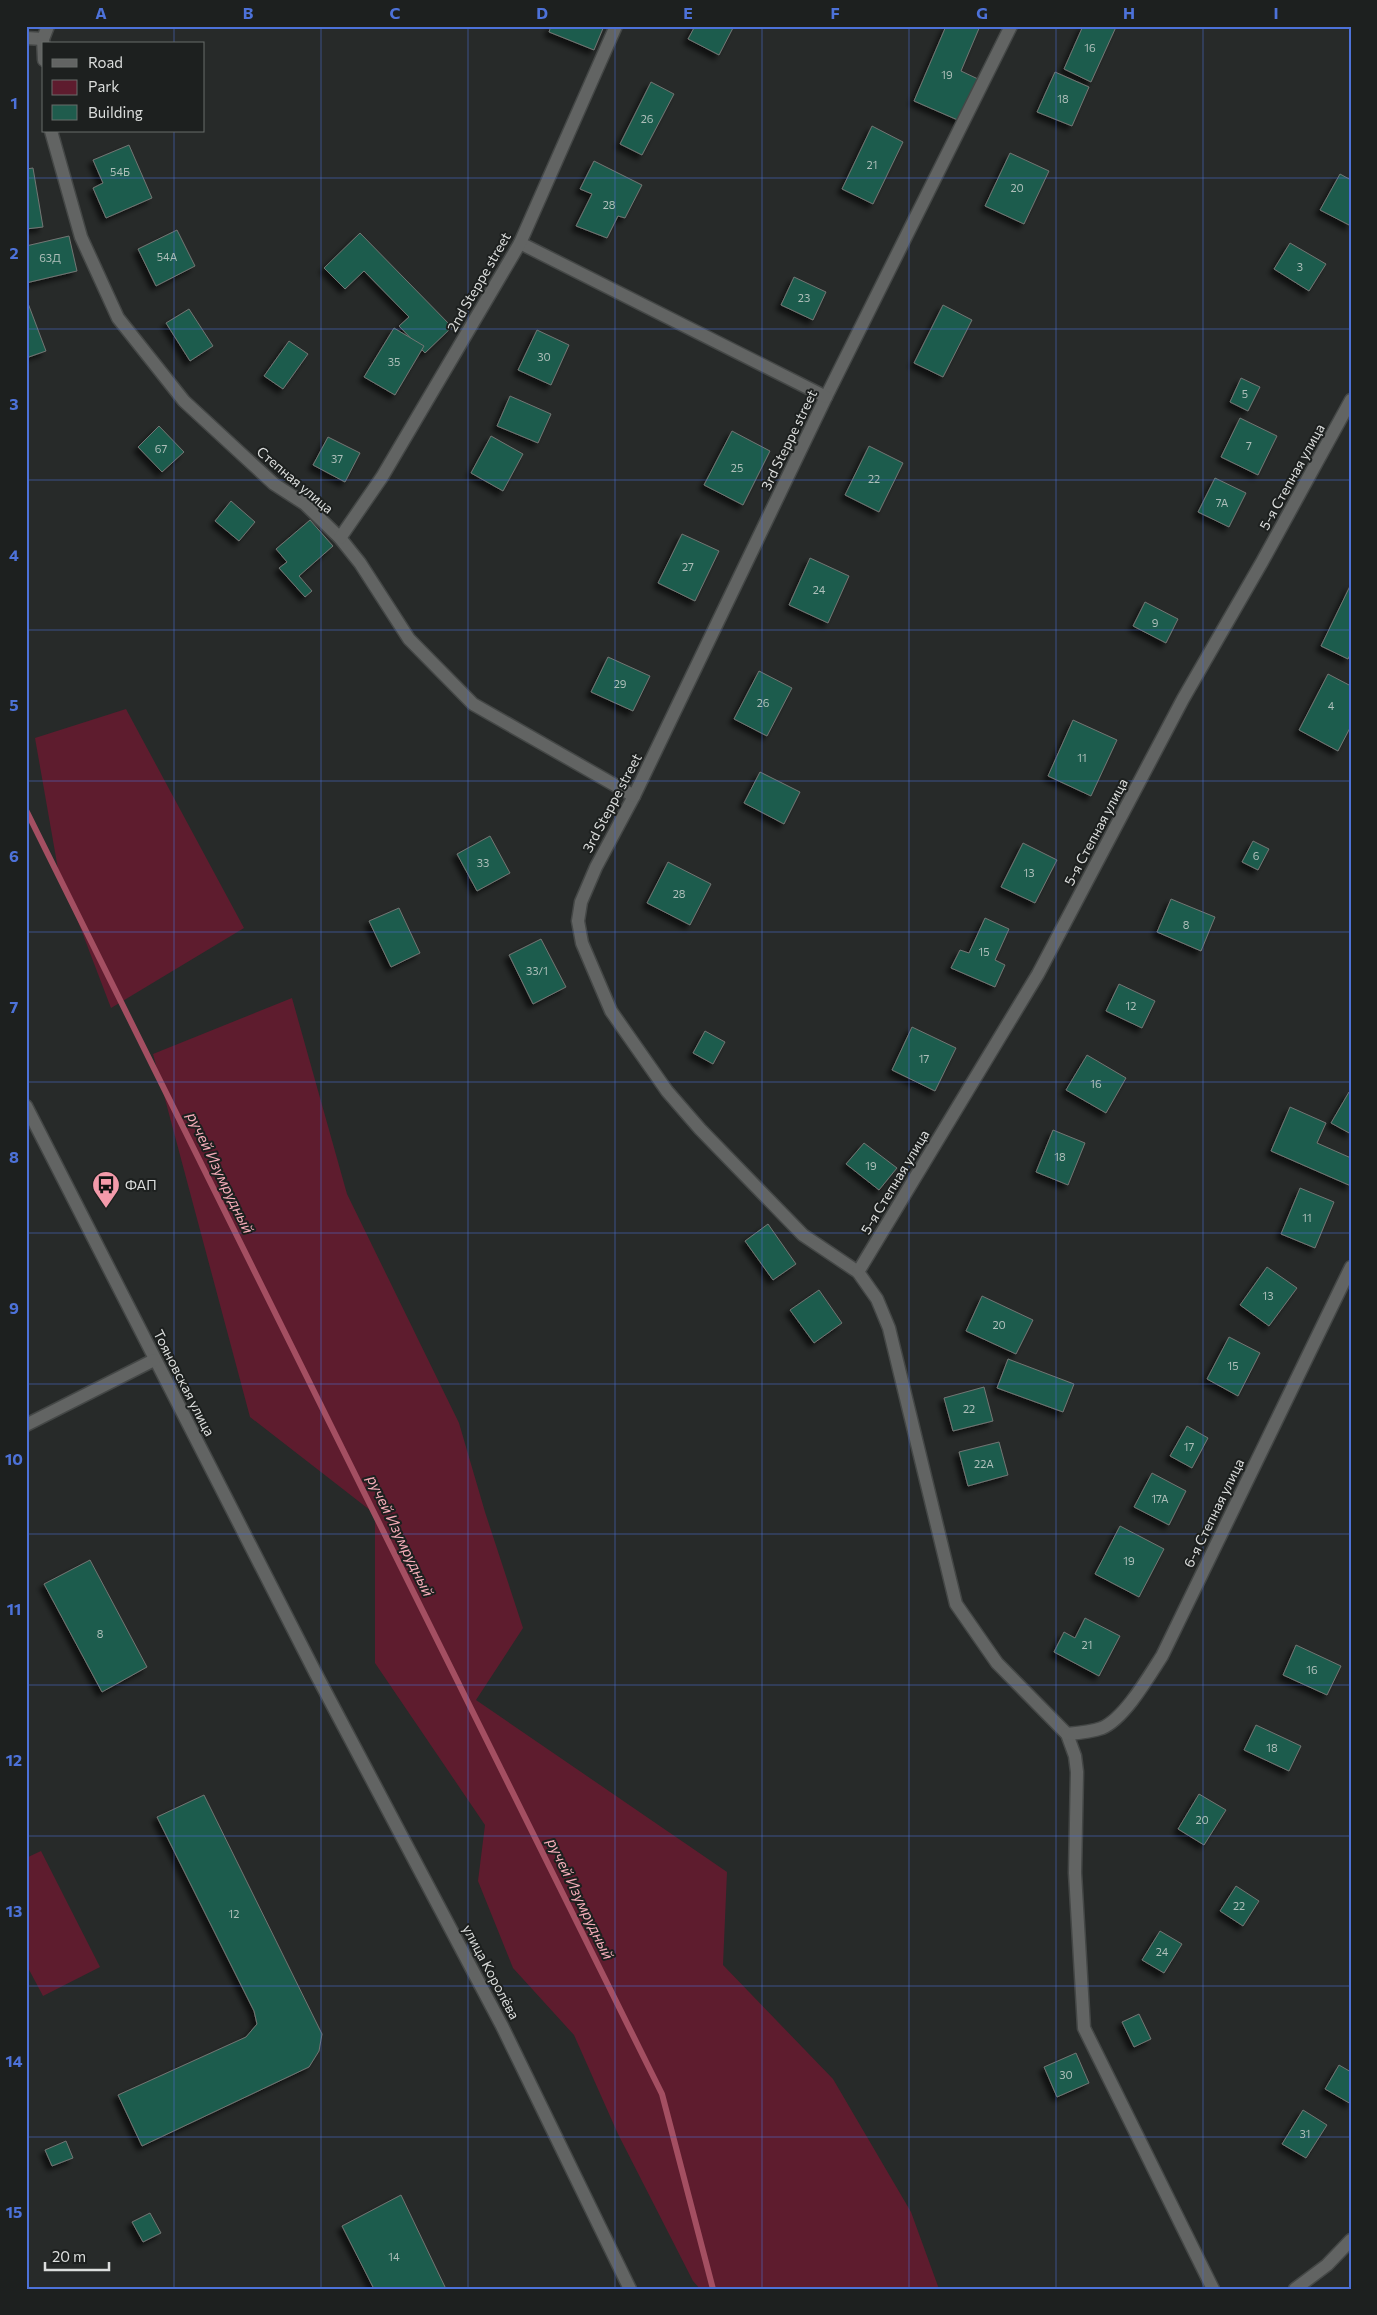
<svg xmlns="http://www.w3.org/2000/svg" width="1377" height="2315" viewBox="0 0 1377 2315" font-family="Commissioner,sans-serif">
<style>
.green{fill:#5e1c2e}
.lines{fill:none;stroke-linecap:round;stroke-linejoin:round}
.stream{stroke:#a44f62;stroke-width:6}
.building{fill:#1f5c4d;stroke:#727674;filter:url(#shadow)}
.street-casing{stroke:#444746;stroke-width:15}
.street{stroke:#626463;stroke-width:12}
.grid{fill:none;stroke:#4d72d9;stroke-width:1;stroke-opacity:0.55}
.labels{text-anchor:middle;stroke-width:4;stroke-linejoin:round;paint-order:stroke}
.number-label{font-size:11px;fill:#adbeb9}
.street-label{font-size:14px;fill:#dcdedd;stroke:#1d201f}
.poi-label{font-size:14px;fill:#dcdedd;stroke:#1d201f;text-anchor:start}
.water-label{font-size:15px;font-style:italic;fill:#f4acb8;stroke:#1d201f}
.neatline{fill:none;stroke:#4d72d9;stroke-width:2}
.grid-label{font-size:16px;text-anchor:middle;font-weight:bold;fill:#4d72d9}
</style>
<defs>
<filter id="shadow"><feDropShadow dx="-4.5" dy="4.5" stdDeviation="2.5" flood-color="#0009"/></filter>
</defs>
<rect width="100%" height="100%" fill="#272a29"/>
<g class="green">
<path d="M126 709 244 928 111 1008 58 869 35 738Z"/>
<path d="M292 998 347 1194 459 1423 485 1512 523 1628 476 1700 727 1872 723 1965 833 2079 911 2212 939 2289H700L693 2281 618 2134 574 2035 513 1968 478 1881 485 1825 375 1663V1514L250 1417 153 1054Z"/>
<path d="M41 1851 100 1967 43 1996 26 1964V1858Z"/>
</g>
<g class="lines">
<path class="stream" d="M26 810 662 2094 713 2289"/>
</g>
<g class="building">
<path d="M551 26H604L594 50 549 32Z"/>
<path d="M695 26H734L719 55 688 39Z"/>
<path d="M946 26H980L961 71 978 79 960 121 914 101Z"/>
<path d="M1083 26 1116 27 1091 82 1064 69Z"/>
<path d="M1055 72 1089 87 1072 126 1037 112Z"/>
<path d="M651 82 674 94 642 155 620 144Z"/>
<path d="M872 126 903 142 873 204 842 189Z"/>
<path d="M129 145 152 198 106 218 93 188 103 183 93 160Z"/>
<path d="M1010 153 1049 171 1024 224 985 206Z"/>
<path d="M594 161 642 185 625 218 618 216 607 238 576 226 592 194 580 189Z"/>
<path d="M33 168 43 227 26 229V169Z"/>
<path d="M1340 174 1351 180V226L1320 210Z"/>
<path d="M177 230 195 266 156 286 138 249Z"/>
<path d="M360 233 452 327 425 353 399 326 409 317 364 271 345 289 324 268Z"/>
<path d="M69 236 77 271 26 283V246Z"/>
<path d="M1290 243 1326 264 1309 291 1274 269Z"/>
<path d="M794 277 826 292 813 320 781 305Z"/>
<path d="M26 298 46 351 26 358Z"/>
<path d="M943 305 972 320 943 377 914 363Z"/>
<path d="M189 309 213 346 190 361 166 323Z"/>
<path d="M394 328 424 346 395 395 364 377Z"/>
<path d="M537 330 569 345 551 385 518 370Z"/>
<path d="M289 341 308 354 283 389 264 376Z"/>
<path d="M1241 378 1260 387 1248 411 1230 402Z"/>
<path d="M510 396 551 414 538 443 497 426Z"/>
<path d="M1240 418 1277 436 1258 475 1221 457Z"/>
<path d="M159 426 184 452 162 472 138 447Z"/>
<path d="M732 431 770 451 743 505 704 485Z"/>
<path d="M491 436 523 454 503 491 471 473Z"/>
<path d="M328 437 360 453 345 482 313 465Z"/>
<path d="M869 446 903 463 879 512 845 495Z"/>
<path d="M1215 478 1246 493 1229 527 1198 512Z"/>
<path d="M231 501 255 522 239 541 215 521Z"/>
<path d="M310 520 333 546 299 576 312 591 305 597 279 568 287 562 276 549Z"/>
<path d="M682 534 719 551 695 601 658 583Z"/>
<path d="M810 558 849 576 828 623 789 605Z"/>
<path d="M1351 584V653L1348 659 1321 646Z"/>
<path d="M1145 602 1178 619 1166 643 1133 626Z"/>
<path d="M608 657 650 676 633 711 591 692Z"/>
<path d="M759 671 792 688 767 736 734 719Z"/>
<path d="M1328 674 1351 686V726L1338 751 1299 730Z"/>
<path d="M1073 720 1117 740 1091 796 1048 776Z"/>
<path d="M760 772 800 792 784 824 744 803Z"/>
<path d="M490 836 510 873 477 891 457 854Z"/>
<path d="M1253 841 1269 849 1258 870 1242 862Z"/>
<path d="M1023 843 1057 860 1035 903 1001 887Z"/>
<path d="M668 862 711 884 690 925 647 903Z"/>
<path d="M1171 899 1215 917 1201 951 1157 932Z"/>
<path d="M399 908 420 953 391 967 369 921Z"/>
<path d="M985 918 1009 929 995 960 1005 965 995 987 951 968 960 950 969 953Z"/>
<path d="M541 939 566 987 533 1004 509 955Z"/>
<path d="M1119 984 1155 1001 1142 1028 1106 1011Z"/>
<path d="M912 1027 956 1048 935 1091 892 1070Z"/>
<path d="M705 1031 725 1042 713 1064 693 1053Z"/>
<path d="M1087 1055 1126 1078 1106 1113 1066 1090Z"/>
<path d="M1349 1092 1351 1094V1134L1331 1123Z"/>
<path d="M1290 1107 1326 1123 1317 1143 1351 1158V1186L1271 1151Z"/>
<path d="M1053 1130 1085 1143 1068 1185 1036 1172Z"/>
<path d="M864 1143 897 1168 879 1190 846 1164Z"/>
<path d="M1300 1188 1334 1202 1315 1248 1281 1234Z"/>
<path d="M768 1224 796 1264 773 1280 745 1241Z"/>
<path d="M1267 1267 1297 1288 1269 1326 1240 1305Z"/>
<path d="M819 1290 842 1323 814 1343 790 1310Z"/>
<path d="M982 1296 1033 1320 1016 1354 966 1331Z"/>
<path d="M1229 1337 1260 1353 1238 1396 1207 1379Z"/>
<path d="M1008 1359 1074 1384 1063 1412 997 1388Z"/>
<path d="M984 1387 993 1421 953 1431 944 1398Z"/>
<path d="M1187 1426 1208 1438 1192 1468 1170 1456Z"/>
<path d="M999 1442 1008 1475 968 1486 959 1452Z"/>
<path d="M1152 1473 1186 1491 1169 1525 1134 1507Z"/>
<path d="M1120 1526 1164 1549 1139 1597 1095 1574Z"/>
<path d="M90 1560 147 1667 102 1692 44 1584Z"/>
<path d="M1085 1618 1120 1636 1099 1676 1054 1652 1064 1632 1075 1638Z"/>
<path d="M1296 1645 1341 1666 1327 1695 1283 1675Z"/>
<path d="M1256 1725 1301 1746 1289 1771 1244 1750Z"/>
<path d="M1199 1794 1226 1810 1204 1845 1178 1829Z"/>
<path d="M204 1795 322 2034 319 2051 309 2067 142 2146 118 2095 246 2037 257 2024 254 2011 157 1817Z"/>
<path d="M1236 1886 1259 1901 1243 1926 1220 1911Z"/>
<path d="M1160 1931 1182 1944 1164 1973 1142 1960Z"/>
<path d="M1139 2014 1151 2039 1134 2047 1122 2022Z"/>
<path d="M1076 2053 1089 2083 1057 2097 1044 2067Z"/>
<path d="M1339 2065 1351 2072V2104L1325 2089Z"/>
<path d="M1303 2110 1327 2125 1306 2158 1282 2144Z"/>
<path d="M66 2141 73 2158 52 2166 45 2150Z"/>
<path d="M401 2195 446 2289H374L342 2226Z"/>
<path d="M150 2213 161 2233 143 2242 132 2222Z"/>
</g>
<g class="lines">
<defs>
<g id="street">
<path d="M1011 26 826 397 634 796 596 867 581 902 578 921 582 943 611 1011 667 1091 700 1129 803 1235 858 1272 877 1299 889 1328 956 1604 997 1663 1067 1734 1075 1756 1077 1772 1075 1873 1084 2028 1213 2289"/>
<path d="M26 38 43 39"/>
<path d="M44 60 43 39 48 26"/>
<path d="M51 131 81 237 118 318 184 401 274 484 305 504 340 538 360 563 409 639 473 704 634 796"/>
<path d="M520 243 826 397"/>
<path d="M340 538 382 477 520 243 616 26"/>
<path d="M26 1106 316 1674 502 2026 630 2289"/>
<path d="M858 1272 1038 974 1183 699 1262 562 1351 400"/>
<path d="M26 1425 154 1360"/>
<path d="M1067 1734C1079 1733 1091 1732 1102 1728 1125 1718 1149 1676 1162 1656L1351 1267"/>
<path d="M1295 2289 1327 2265 1351 2240"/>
</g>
</defs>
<use href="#street" class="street-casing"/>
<use href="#street" class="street"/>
</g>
<path class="grid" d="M174 26V44M321 26V2289M468 26V2289M615 26V2289M762 26V2289M909 26V2289M1056 26V2289M1203 26V2289M174 131V2289M26 178H1351M26 329H1351M26 480H1351M26 630H1351M26 781H1351M26 932H1351M26 1082H1351M26 1233H1351M26 1384H1351M26 1534H1351M26 1685H1351M26 1836H1351M26 1986H1351M26 2137H1351"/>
<defs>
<symbol id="bus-pin" viewBox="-11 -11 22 30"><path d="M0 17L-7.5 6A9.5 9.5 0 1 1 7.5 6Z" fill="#f39aaa" stroke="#1d201f"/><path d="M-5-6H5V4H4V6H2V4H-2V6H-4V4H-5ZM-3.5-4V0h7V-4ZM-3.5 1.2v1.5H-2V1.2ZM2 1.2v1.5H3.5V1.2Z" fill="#111"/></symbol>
</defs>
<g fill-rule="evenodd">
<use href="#bus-pin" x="90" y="1169" width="32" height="43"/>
</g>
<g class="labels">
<g class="number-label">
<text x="1090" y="52">16</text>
<text x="947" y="79">19</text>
<text x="1063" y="103">18</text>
<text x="647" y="123">26</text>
<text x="872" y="169">21</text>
<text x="120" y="176">54Б</text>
<text x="1017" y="192">20</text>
<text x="609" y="209">28</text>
<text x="167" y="261">54А</text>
<text x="50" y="262">63Д</text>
<text x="1300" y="271">3</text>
<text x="804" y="302">23</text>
<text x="544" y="361">30</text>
<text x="394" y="366">35</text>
<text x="1245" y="398">5</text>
<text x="1249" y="450">7</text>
<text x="161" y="453">67</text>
<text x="337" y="463">37</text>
<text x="737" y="472">25</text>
<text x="874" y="483">22</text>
<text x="1222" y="507">7А</text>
<text x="688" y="571">27</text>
<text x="819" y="594">24</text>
<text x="1155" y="627">9</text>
<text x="620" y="688">29</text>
<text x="763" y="707">26</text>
<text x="1331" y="710">4</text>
<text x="1082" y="762">11</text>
<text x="1256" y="860">6</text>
<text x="483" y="867">33</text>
<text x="1029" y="877">13</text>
<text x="679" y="898">28</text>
<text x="1186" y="929">8</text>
<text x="984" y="956">15</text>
<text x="537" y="975">33/1</text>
<text x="1131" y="1010">12</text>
<text x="924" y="1063">17</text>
<text x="1096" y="1088">16</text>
<text x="1060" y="1161">18</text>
<text x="871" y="1170">19</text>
<text x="1307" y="1222">11</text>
<text x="1268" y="1300">13</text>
<text x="999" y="1329">20</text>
<text x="1233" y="1370">15</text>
<text x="969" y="1413">22</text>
<text x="1189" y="1451">17</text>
<text x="984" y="1468">22А</text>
<text x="1160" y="1503">17А</text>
<text x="1129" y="1565">19</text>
<text x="100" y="1638">8</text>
<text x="1087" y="1649">21</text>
<text x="1312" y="1674">16</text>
<text x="1272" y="1752">18</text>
<text x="1202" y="1824">20</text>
<text x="1239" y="1910">22</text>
<text x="234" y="1918">12</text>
<text x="1162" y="1956">24</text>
<text x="1066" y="2079">30</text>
<text x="1305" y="2138">31</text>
<text x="394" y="2261">14</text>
</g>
<g class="street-label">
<text transform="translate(479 282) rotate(-60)" y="5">2nd Steppe street</text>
<text transform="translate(789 440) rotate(-64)" y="5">3rd Steppe street</text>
<text transform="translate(1292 477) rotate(-61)" y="5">5-я Степная улица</text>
<text transform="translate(295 480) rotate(40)" y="5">Степная улица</text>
<text transform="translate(612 803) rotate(-62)" y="5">3rd Steppe street</text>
<text transform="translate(1096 832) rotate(-62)" y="5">5-я Степная улица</text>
<text transform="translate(895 1182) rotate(-59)" y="5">5-я Степная улица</text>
<text transform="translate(184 1383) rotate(63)" y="5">Тояновская улица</text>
<text transform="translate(1214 1513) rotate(-64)" y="5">6-я Степная улица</text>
<text transform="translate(491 1972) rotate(62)" y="5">улица Королёва</text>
</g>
<g class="poi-label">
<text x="125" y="1190">ФАП</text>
</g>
<g class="water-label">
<text transform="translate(220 1173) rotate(64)" y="5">ручей Изумрудный</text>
<text transform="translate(400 1536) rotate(64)" y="5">ручей Изумрудный</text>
<text transform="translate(580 1899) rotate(64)" y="5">ручей Изумрудный</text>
</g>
</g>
<rect width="1377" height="2315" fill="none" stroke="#1d201f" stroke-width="55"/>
<rect x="42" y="42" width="162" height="90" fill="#1d201f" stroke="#696c6b"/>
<rect x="52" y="59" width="25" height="8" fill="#626463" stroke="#696c6b"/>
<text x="88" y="68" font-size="15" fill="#dcdedd">Road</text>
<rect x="52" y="80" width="25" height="15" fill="#5e1c2e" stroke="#696c6b"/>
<text x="88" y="92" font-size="15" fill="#dcdedd">Park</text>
<rect x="52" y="105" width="25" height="15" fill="#1f5c4d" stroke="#696c6b"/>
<text x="88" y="118" font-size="15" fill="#dcdedd">Building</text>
<path d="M45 2262v8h64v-8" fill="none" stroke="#dcdedd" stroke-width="2.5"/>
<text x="52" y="2262" font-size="15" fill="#dcdedd" stroke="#1d201f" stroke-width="4" paint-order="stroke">20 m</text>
<rect x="28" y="28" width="1322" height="2260" class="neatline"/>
<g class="grid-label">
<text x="101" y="19">A</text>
<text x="248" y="19">B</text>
<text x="395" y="19">C</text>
<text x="542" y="19">D</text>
<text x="688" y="19">E</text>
<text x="835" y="19">F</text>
<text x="982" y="19">G</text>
<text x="1129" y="19">H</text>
<text x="1276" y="19">I</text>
<text x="14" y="109">1</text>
<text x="14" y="259">2</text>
<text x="14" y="410">3</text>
<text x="14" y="561">4</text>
<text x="14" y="711">5</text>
<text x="14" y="862">6</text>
<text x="14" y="1013">7</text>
<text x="14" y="1163">8</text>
<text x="14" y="1314">9</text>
<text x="14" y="1465">10</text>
<text x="14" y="1615">11</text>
<text x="14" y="1766">12</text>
<text x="14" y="1917">13</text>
<text x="14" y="2067">14</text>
<text x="14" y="2218">15</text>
</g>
</svg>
